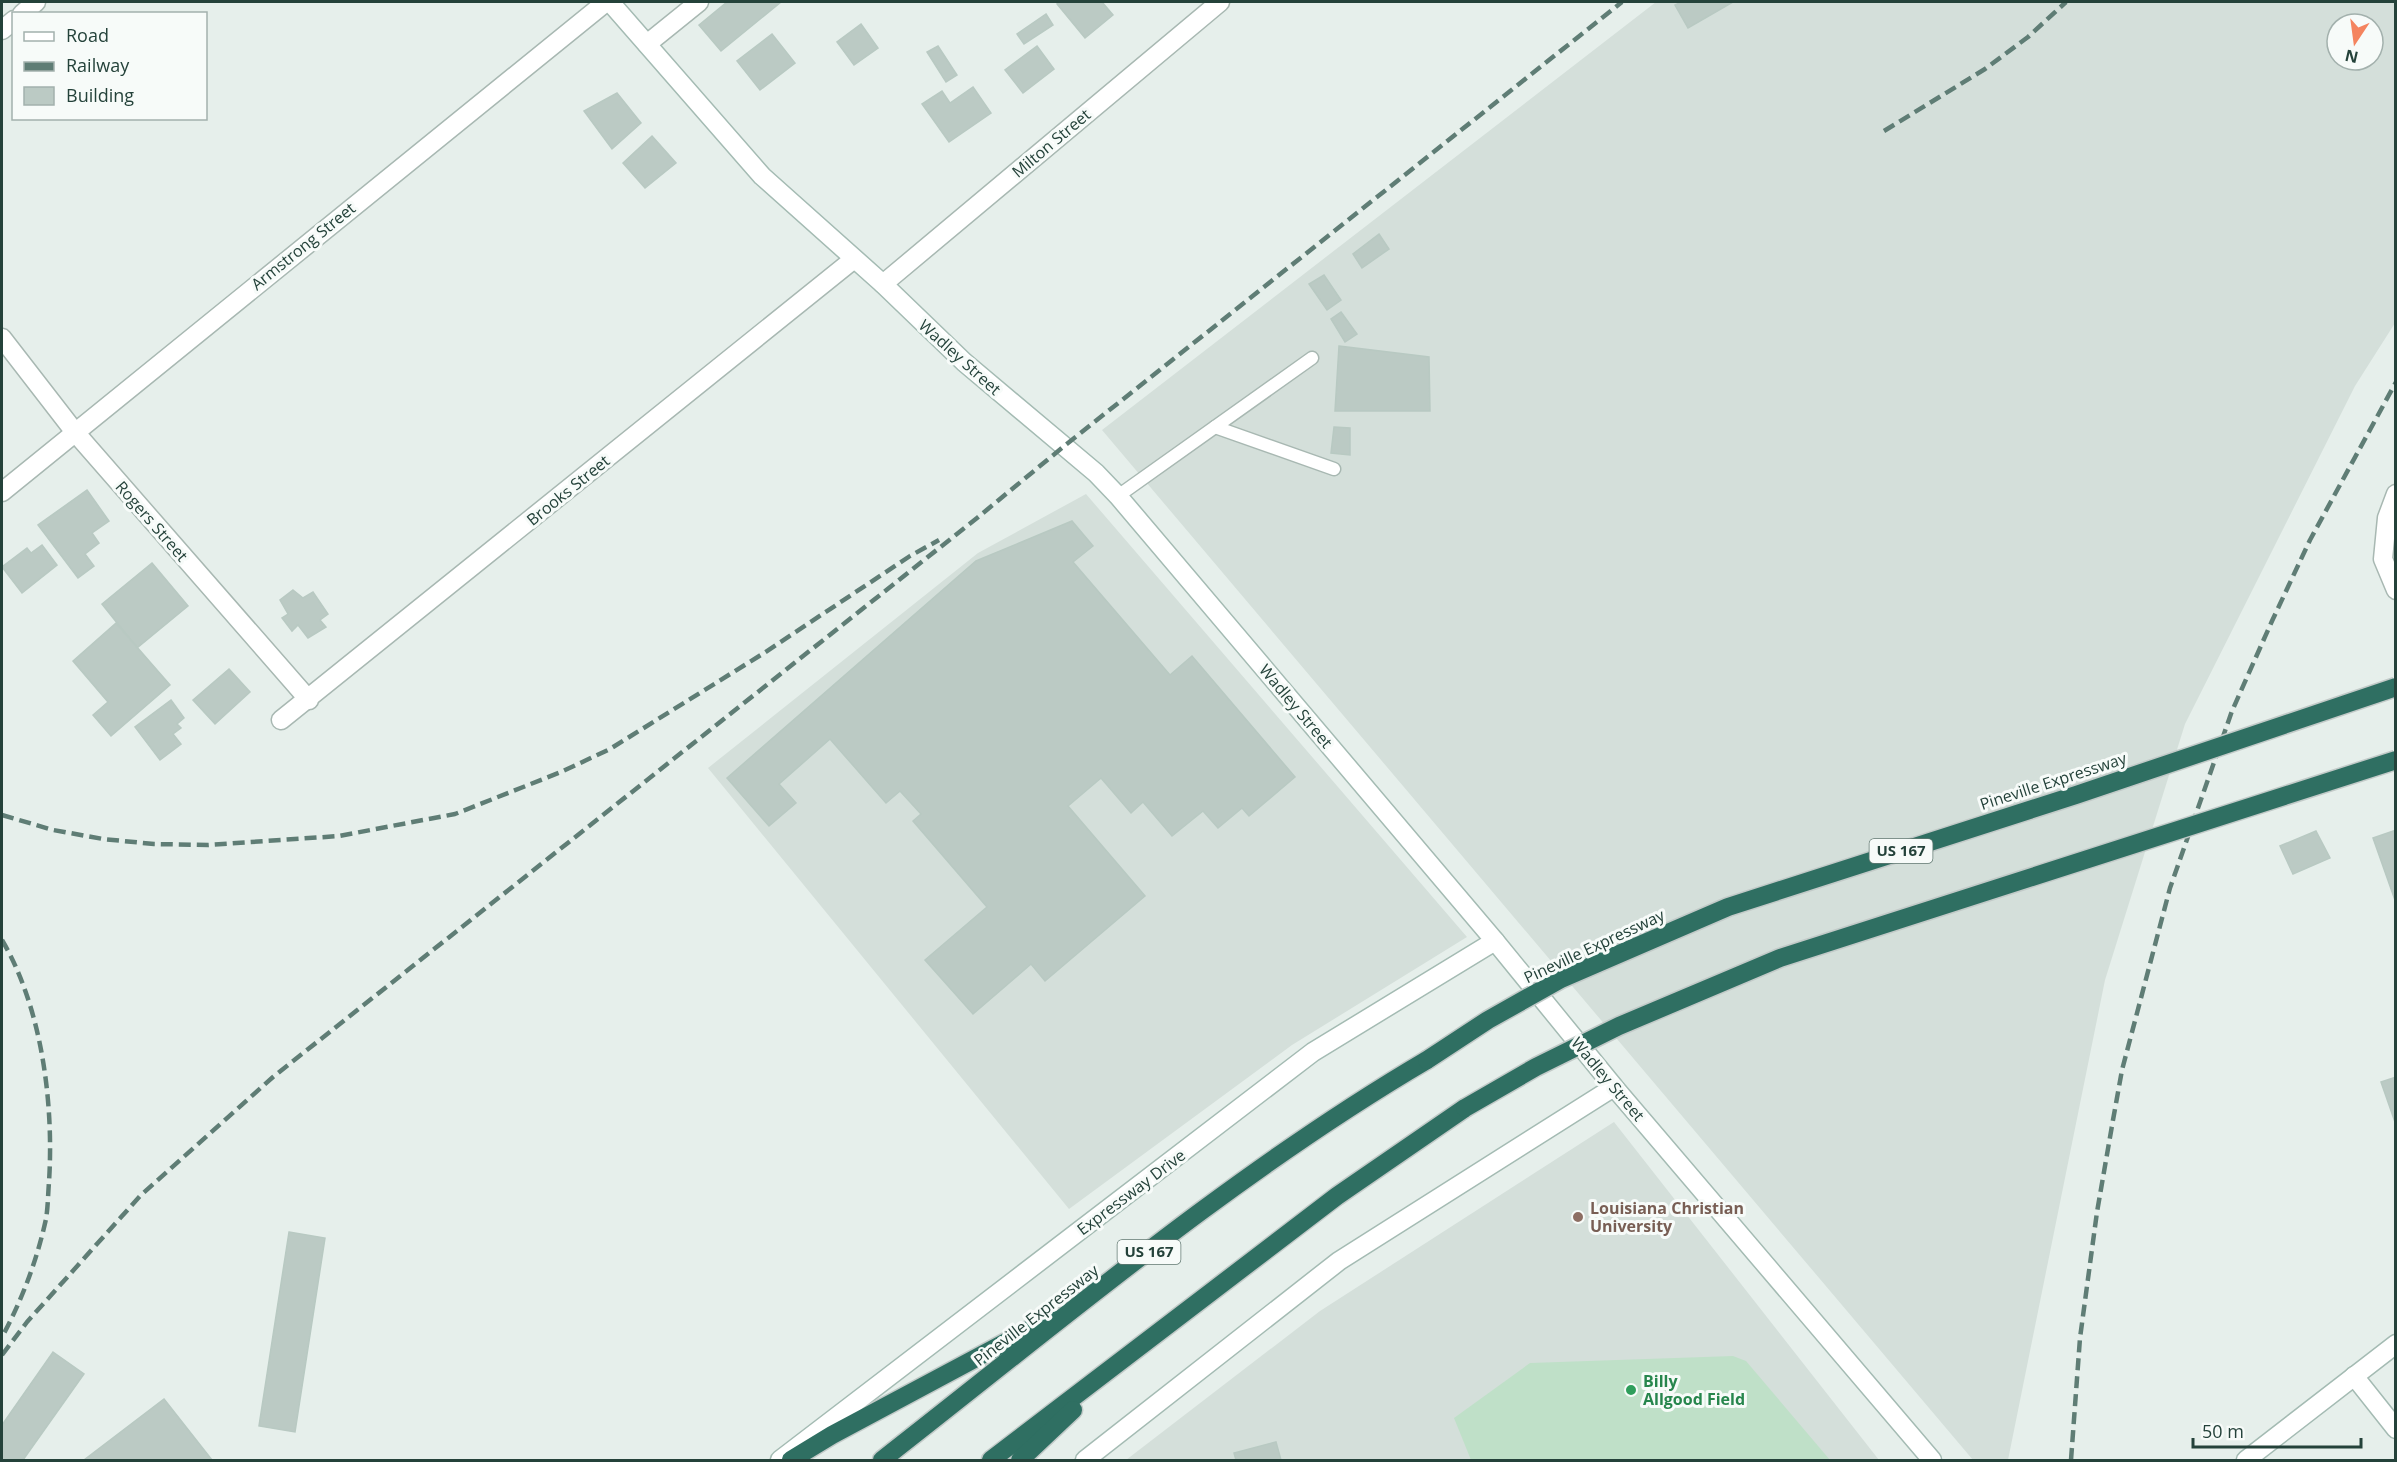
<svg xmlns="http://www.w3.org/2000/svg" width="2397" height="1462" viewBox="0 0 2397 1462" font-family="'Open Sans',sans-serif">
<style>
.built{fill:#d4dfda;fill-rule:evenodd}
.garden{fill:#bfe0c8}
.building{fill:#bbcac4;stroke:#b8c9c2;stroke-width:1.5}
.lines{fill:none;stroke-linecap:round;stroke-linejoin:round}
.lane-casing{stroke:#a8b8b2;stroke-width:15}
.street-casing{stroke:#a8b8b2;stroke-width:21}
.secondary-casing{stroke:#a4bbb3;stroke-width:21}
.highway-casing{stroke:#c2cac8;stroke-width:21}
.lane{stroke:#fff;stroke-width:12}
.street{stroke:#fff;stroke-width:18}
.secondary{stroke:#fff;stroke-width:18}
.highway{stroke:#2f6f62;stroke-width:18}
.rail{stroke:#5f7d75;stroke-width:4.5;stroke-dasharray:12 6;stroke-linecap:butt}
.highway-bridge-casing{stroke:#c2cac8;stroke-width:21;stroke-linecap:butt}
.highway-bridge{stroke:#2f6f62;stroke-width:18}
.education-dot{fill:#8d6e63;stroke:#f7fbf9;stroke-width:2}
.leisure-dot{fill:#2e9e5b;stroke:#f7fbf9;stroke-width:2}
.labels{text-anchor:middle;stroke-width:6;stroke-linejoin:round;paint-order:stroke}
.shield{fill:#f7fbf9;stroke:#637a73;stroke-width:1.5}
.shield-label{font-size:15px;font-weight:bold;fill:#24423a}
.street-label{font-size:16px;fill:#24423a;stroke:#f7fbf9}
.education-label{font-size:16px;font-weight:bold;fill:#785e54;stroke:#f7fbf9;text-anchor:start}
.leisure-label{font-size:16px;font-weight:bold;fill:#27864d;stroke:#f7fbf9;text-anchor:start}
</style>
<rect width="100%" height="100%" fill="#e6efeb"/>
<g class="built">
<path d="M1656 2H2395V323L2355 386 2185 724 2105 980 2008 1460H1973L1102 430ZM2337 24H2373V60H2337Z"/>
<path d="M1086 494 1467 937 1292 1045 1069 1209 708 768 978 553Z"/>
<path d="M1614 1122 1879 1460H1126L1320 1311Z"/>
</g>
<path class="garden" d="M1733 1356 1746 1361 1830 1460H1471L1454 1418 1530 1363Z"/>
<g class="building">
<path d="M727 2H781L721 51 699 25Z"/>
<path d="M1060 2H1102L1113 15 1085 38 1057 4Z"/>
<path d="M1681 2H1733L1688 28 1675 5Z"/>
<path d="M1046 14 1053 25 1024 44 1017 34Z"/>
<path d="M861 24 878 48 854 65 837 42Z"/>
<path d="M772 34 795 63 760 90 737 61Z"/>
<path d="M938 46 957 75 946 82 927 52Z"/>
<path d="M1037 46 1054 69 1023 93 1005 70Z"/>
<path d="M973 87 991 113 949 142 922 104 942 91 950 103Z"/>
<path d="M617 93 641 123 612 149 584 111Z"/>
<path d="M652 136 676 163 645 188 623 163Z"/>
<path d="M1379 234 1389 249 1362 268 1353 254Z"/>
<path d="M1324 275 1341 300 1327 310 1309 284Z"/>
<path d="M1341 312 1357 334 1345 342 1331 319Z"/>
<path d="M1339 346 1429 357 1430 411H1335Z"/>
<path d="M1334 427 1350 428V455L1331 453Z"/>
<path d="M87 490 109 521 92 533 99 543 85 554 94 566 78 578 38 525Z"/>
<path d="M1072 521 1093 546 1073 562 1170 675 1192 656 1295 777 1249 816 1242 808 1218 828 1203 811 1172 836 1143 802 1131 813 1101 778 1068 806 1145 896 1045 981 1031 964 973 1014 925 960 987 907 913 821 921 814 900 791 886 803 830 739 779 784 796 803 769 826 727 778 976 561Z"/>
<path d="M42 545 57 565 22 593 2 567 27 548 31 553Z"/>
<path d="M152 563 188 606 137 648 102 604Z"/>
<path d="M293 590 303 598 313 592 328 614 320 620 326 627 308 638 298 625 292 631 282 618 288 614 280 600Z"/>
<path d="M116 623 170 685 111 736 93 715 108 702 73 661Z"/>
<path d="M229 669 250 692 215 724 193 700Z"/>
<path d="M171 700 184 718 177 724 181 728 173 734 181 744 160 760 135 727Z"/>
<path d="M2396 830V903L2373 838Z"/>
<path d="M2316 831 2330 858 2293 874 2280 846Z"/>
<path d="M2396 1077V1125L2381 1082Z"/>
<path d="M289 1232 325 1238 295 1432 259 1426Z"/>
<path d="M53 1352 84 1374 23 1460H2V1425Z"/>
<path d="M164 1399 212 1460H84Z"/>
<path d="M1276 1442 1281 1460H1236L1234 1453Z"/>
</g>
<g class="lines">
<defs>
<g id="lane">
<path d="M1215 427 1334 469"/>
<path d="M1118 496 1312 358"/>
</g>
<g id="street">
<path d="M22 14 36 2"/>
<path d="M2 30 14 20"/>
<path d="M647 44 699 2"/>
<path d="M883 284 1220 2"/>
<path d="M2 338 74 431 309 700"/>
<path d="M2 492 606 2"/>
<path d="M2396 494 2387 518 2383 559 2396 590"/>
<path d="M281 720 854 259"/>
</g>
<g id="secondary">
<path d="M610 2 762 176 883 284 964 362 1096 473 1118 496 1495 941 1614 1087 1932 1460"/>
<path d="M2354 1376 2396 1429"/>
<path d="M780 1460 1313 1052 1495 941"/>
<path d="M1085 1460 1339 1261 1614 1087"/>
<path d="M2246 1460 2396 1344"/>
</g>
<g id="highway">
<path d="M791 1460 832 1435 1051 1318"/>
<path d="M882 1460C1059 1322 1233 1174 1427 1060"/>
<path d="M991 1460 1337 1196 1465 1108"/>
<path d="M1020 1460 1073 1410"/>
</g>
</defs>
<use href="#lane" class="lane-casing"/>
<use href="#street" class="street-casing"/>
<use href="#secondary" class="secondary-casing"/>
<use href="#highway" class="highway-casing"/>
<use href="#lane" class="lane"/>
<use href="#street" class="street"/>
<use href="#secondary" class="secondary"/>
<use href="#highway" class="highway"/>
<g class="rail">
<path d="M1884 131 1985 69 2028 37 2066 2"/>
<path d="M2 815 53 830 103 839 154 844 208 845 339 836 455 814 561 772 610 749 764 653 910 556 939 540"/>
<path d="M2 940C42 1008 54 1104 49 1182 48 1194 48 1207 46 1219 37 1260 22 1300 2 1337"/>
<path d="M2 1355 27 1322 140 1196 273 1077 977 518 1063 447 1622 2"/>
<path d="M2071 1460 2080 1338 2097 1212 2113 1120 2122 1070 2170 888 2232 711 2272 621 2310 540 2396 382"/>
</g>
<defs>
<g id="highway-bridge">
<path d="M1427 1060 1488 1020 1561 979 1728 907 2076 795 2396 687"/>
<path d="M1465 1108 1536 1067 1619 1026 1780 958 2396 760"/>
</g>
</defs>
<use href="#highway-bridge" class="highway-bridge-casing"/>
<use href="#highway-bridge" class="highway-bridge"/>
</g>
<circle class="education-dot" cx="1578" cy="1217" r="6"/>
<circle class="leisure-dot" cx="1631" cy="1390" r="6"/>
<g class="labels">
<g class="shield">
<rect x="1869.5" y="839" width="63" height="24" rx="4.5"/>
<rect x="1117.5" y="1240" width="63" height="24" rx="4.5"/>
</g>
<g class="shield-label">
<text x="1901" y="856">US 167</text>
<text x="1149" y="1257">US 167</text>
</g>
<g class="street-label">
<text transform="translate(1051 143) rotate(-40)" y="6">Milton Street</text>
<text transform="translate(303 246) rotate(-39)" y="6">Armstrong Street</text>
<text transform="translate(960 357) rotate(42)" y="6">Wadley Street</text>
<text transform="translate(568 490) rotate(-39)" y="6">Brooks Street</text>
<text transform="translate(152 521) rotate(49)" y="6">Rogers Street</text>
<text transform="translate(1296 706) rotate(50)" y="6">Wadley Street</text>
<text transform="translate(2053 781) rotate(-18)" y="6">Pineville Expressway</text>
<text transform="translate(1594 946) rotate(-25)" y="6">Pineville Expressway</text>
<text transform="translate(1608 1079) rotate(50)" y="6">Wadley Street</text>
<text transform="translate(1131 1192) rotate(-37)" y="6">Expressway Drive</text>
<text transform="translate(1036 1315) rotate(-38)" y="6">Pineville Expressway</text>
</g>
<g class="education-label">
<text x="1590" y="1214">Louisiana Christian<tspan x="1590" dy="18">University</tspan></text>
</g>
<g class="leisure-label">
<text x="1643" y="1387">Billy<tspan x="1643" dy="18">Allgood Field</tspan></text>
</g>
</g>
<rect width="2397" height="1462" fill="none" stroke="#24423a" stroke-width="6"/>
<rect x="12" y="12" width="195" height="108" fill="#f7fbf9" stroke="#a3b1ad" stroke-width="1.5"/>
<rect x="24" y="32" width="30" height="9" fill="#ffffff" stroke="#a3b1ad" stroke-width="1.5"/>
<text x="66" y="42" font-size="18" fill="#24423a">Road</text>
<rect x="24" y="62" width="30" height="9" fill="#5f7d75" stroke="#a3b1ad" stroke-width="1.5"/>
<text x="66" y="72" font-size="18" fill="#24423a">Railway</text>
<rect x="24" y="87" width="30" height="18" fill="#bbcac4" stroke="#a3b1ad" stroke-width="1.5"/>
<text x="66" y="102" font-size="18" fill="#24423a">Building</text>
<g transform="translate(2355 42) rotate(193)"><circle r="28" fill="#f7fbf9" stroke="#a3b1ad" stroke-width="1.5"/>
<path d="M0-4.5L10 22L0 15L-10 22Z" fill="#f4845f"/>
<text y="-9" font-size="16" font-weight="bold" text-anchor="middle" fill="#24423a">N</text>
</g>
<path d="M2193 1438v9h168v-9" fill="none" stroke="#24423a" stroke-width="3"/>
<text x="2202" y="1438" font-size="18" fill="#24423a" stroke="#f7fbf9" stroke-width="4.5" paint-order="stroke">50 m</text>
</svg>
